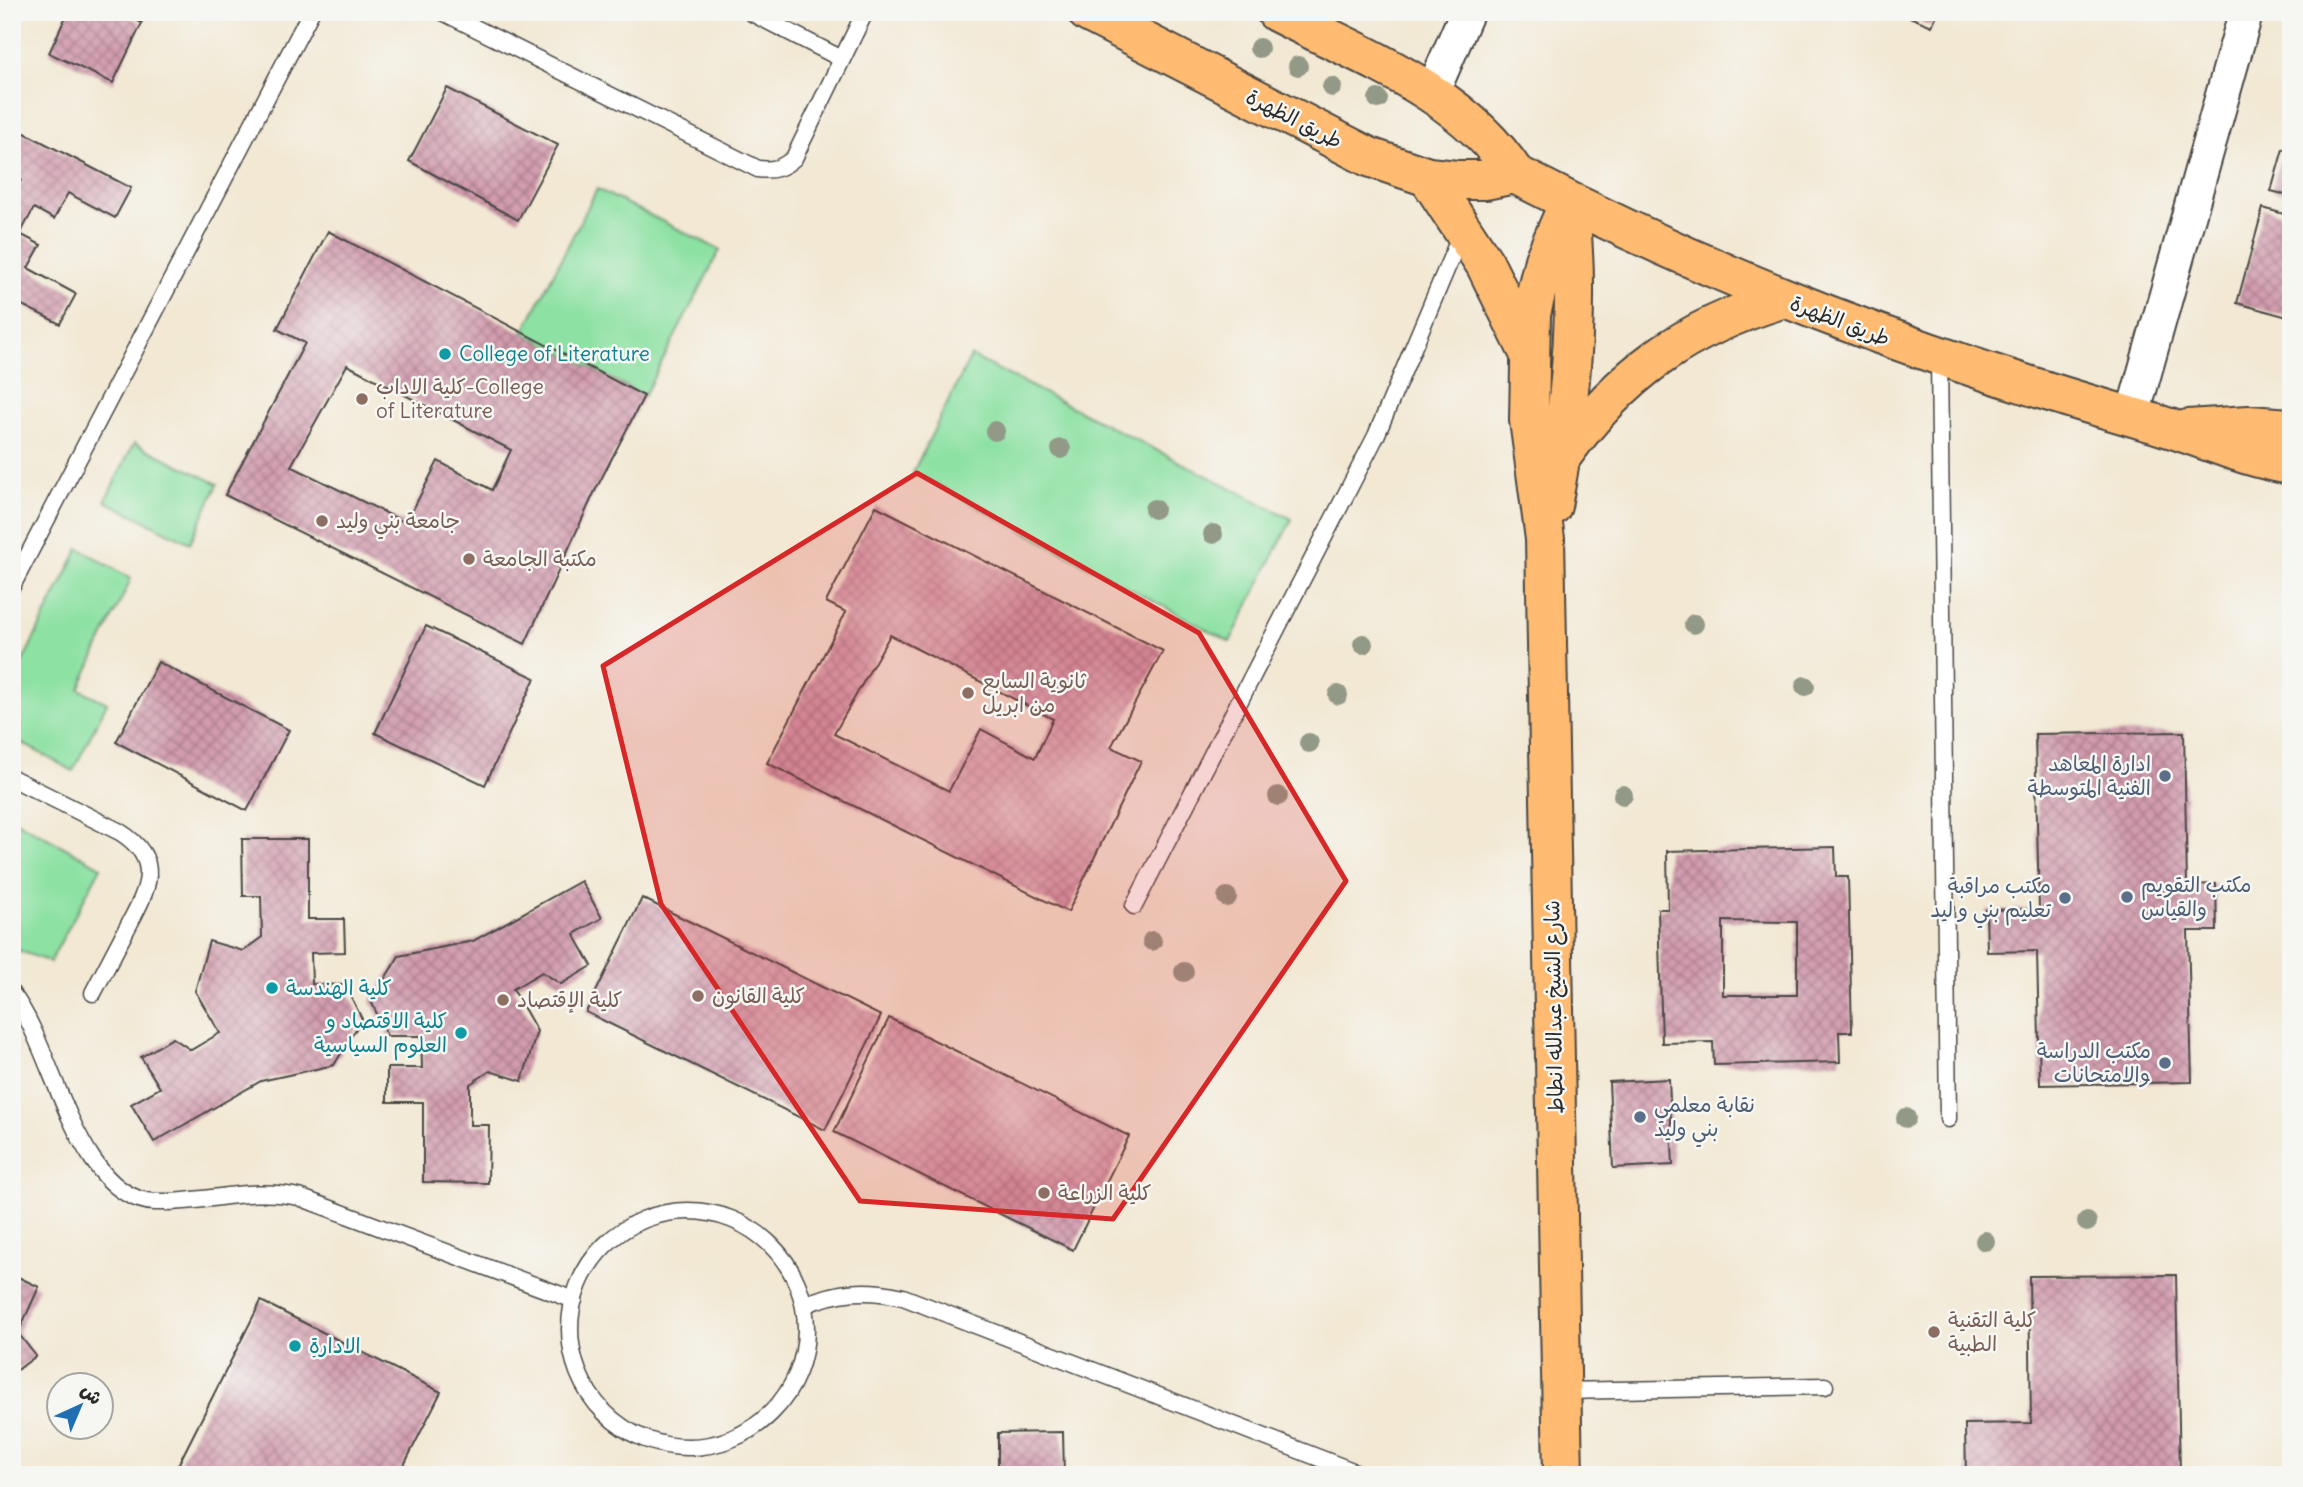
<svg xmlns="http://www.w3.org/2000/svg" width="2303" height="1487" viewBox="0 0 2303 1487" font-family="Delius,'Playpen Sans Arabic',sans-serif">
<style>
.garden{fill:#8ce1a3;stroke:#5c8667;stroke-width:2}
.building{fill:url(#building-cross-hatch);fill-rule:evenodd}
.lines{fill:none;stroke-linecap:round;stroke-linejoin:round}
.service-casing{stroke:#494744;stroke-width:19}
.minor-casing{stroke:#494744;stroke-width:37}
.primary-casing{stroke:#494744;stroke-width:42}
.service{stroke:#fff;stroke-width:16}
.minor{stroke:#fff;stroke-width:33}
.primary{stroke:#ffbb71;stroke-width:38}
.tree{fill:#929987}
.marked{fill:#d62828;fill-opacity:0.2;stroke:#d62828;stroke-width:5;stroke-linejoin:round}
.culture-dot{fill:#0f9aa8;stroke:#f6f6f2;stroke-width:2.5}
.education-dot{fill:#8d6e63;stroke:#f6f6f2;stroke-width:2.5}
.service-dot{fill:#5c6f8a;stroke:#f6f6f2;stroke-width:2.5}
.labels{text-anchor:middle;stroke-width:5;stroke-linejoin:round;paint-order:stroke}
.street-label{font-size:21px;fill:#2b2b2b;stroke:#f6f6f2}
.culture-label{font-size:21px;fill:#0d838f;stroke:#f6f6f2;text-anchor:start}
.education-label{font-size:21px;fill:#785e54;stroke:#f6f6f2;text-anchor:start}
.service-label{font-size:21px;fill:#4e5e75;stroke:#f6f6f2;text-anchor:end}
</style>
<defs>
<pattern id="building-cross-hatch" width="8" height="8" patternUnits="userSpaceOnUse" patternTransform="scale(1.75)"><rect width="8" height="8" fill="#d29cae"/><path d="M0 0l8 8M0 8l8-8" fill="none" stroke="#ab7f8e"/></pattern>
</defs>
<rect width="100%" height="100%" fill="#f6f6f2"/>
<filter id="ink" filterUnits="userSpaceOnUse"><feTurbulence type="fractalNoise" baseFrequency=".0143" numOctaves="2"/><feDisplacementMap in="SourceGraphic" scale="14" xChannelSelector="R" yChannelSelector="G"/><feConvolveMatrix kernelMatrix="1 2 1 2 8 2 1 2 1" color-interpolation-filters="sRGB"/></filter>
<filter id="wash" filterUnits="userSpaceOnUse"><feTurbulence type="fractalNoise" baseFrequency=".00686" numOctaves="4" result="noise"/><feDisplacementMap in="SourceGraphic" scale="28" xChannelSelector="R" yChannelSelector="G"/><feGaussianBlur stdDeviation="1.57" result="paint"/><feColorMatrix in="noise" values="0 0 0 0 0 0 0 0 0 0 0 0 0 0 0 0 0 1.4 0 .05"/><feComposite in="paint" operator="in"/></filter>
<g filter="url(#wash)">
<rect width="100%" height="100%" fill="#f2e8d3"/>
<g class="garden">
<path d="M597 189 720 250 644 396 523 333Z"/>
<path d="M971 356 1292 519 1230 642 913 472Z"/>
<path d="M134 443 218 484 190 543 105 501Z"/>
<path d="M79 548 131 579 79 689 107 703 73 771 12 738V683Z"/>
<path d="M12 819 101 867 50 962 12 948Z"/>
</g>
<g id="blocks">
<g class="building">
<path d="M68 12H120L142 23 113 83 49 53Z"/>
<path d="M1897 12H1938L1932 26Z"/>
<path d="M447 88 558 145 518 220 409 161Z"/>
<path d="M19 130 131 188 115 218 68 193 54 219 34 208 20 234 41 245 28 268 76 294 60 324 12 300V196L21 180 12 176V144Z"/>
<path d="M2283 149 2291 152V196L2271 191Z"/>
<path d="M2263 208 2291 216V318L2237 303Z"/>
<path d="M328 231 644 396 594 493 525 644 225 495 305 343 277 329ZM347 365 511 450 492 490 438 461 406 523 291 466Z"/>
<path d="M876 506 1163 651 1111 747 1141 761 1068 912 767 763 846 612 826 602ZM890 635 1053 719 1035 758 981 729 949 791 834 734Z"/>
<path d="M426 626 535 678 485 785 375 733Z"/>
<path d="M158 662 289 730 247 811 116 742Z"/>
<path d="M2184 732 2187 885 2216 884 2217 931H2188L2192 1082 2040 1085 2037 951 1987 952 1986 910 2039 909 2035 734Z"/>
<path d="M242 839H308V919H344L345 952 311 953 312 984 345 985 362 1019 334 1065 261 1081 154 1142 131 1104 160 1088 141 1057 173 1038 191 1050 220 1033 195 991 209 941 243 951 262 937 261 896H243Z"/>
<path d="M1835 847 1836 877H1848L1852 1032H1839L1840 1062 1714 1065 1713 1042 1662 1043 1658 909H1668L1667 851ZM1723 921 1797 922V995H1723Z"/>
<path d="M581 881 602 918 574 934 592 966 561 984 542 972 513 989 537 1031 522 1081 490 1071 470 1084V1125H489L488 1183 423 1182V1102H387V1068H422L421 1036H387L371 1001 399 956 473 941Z"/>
<path d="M642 898 881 1016 825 1130 586 1012Z"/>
<path d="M889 1018 1129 1136 1073 1250 834 1132Z"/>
<path d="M1669 1079 1673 1165 1613 1168 1609 1082Z"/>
<path d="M12 1274 39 1287 18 1333 36 1356 12 1374Z"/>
<path d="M2176 1275 2180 1475H1966L1965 1424 2031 1423 2029 1276Z"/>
<path d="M261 1301 441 1392 399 1475H173Z"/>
<path d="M1063 1432 1064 1475H998V1433Z"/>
</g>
</g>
</g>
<g filter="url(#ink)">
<use href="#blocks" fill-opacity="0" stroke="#494744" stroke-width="2"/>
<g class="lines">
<defs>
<g id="service">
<path d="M443 12 758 169C773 171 783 168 794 158L865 12"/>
<path d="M750 12 842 59"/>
<path d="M1939 357 1948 1119"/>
<path d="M12 586 311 12"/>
<path d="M12 778 120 832C166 861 146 892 126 930 115 951 104 972 93 993"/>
<path d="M1134 906 1376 436 1462 232"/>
<path d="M12 994C54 1047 76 1199 155 1202 203 1204 251 1186 299 1197L574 1300"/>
<circle cx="688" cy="1329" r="118"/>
<path d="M804 1305C838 1291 867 1288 903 1297L1363 1475"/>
<path d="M1562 1391 1825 1386"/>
</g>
<g id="minor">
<path d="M1432 93 1467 12"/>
<path d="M2132 417 2246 12"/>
</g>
<g id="primary">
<path d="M1087 12 1369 157 1428 177 1457 180H1486L1515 174"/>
<path d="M1276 12C1361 56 1461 91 1515 174 1722 281 1926 358 2150 422 2197 435 2241 457 2291 465"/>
<path d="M1428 177 1485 264 1528 351"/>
<path d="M2188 429 2249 425 2291 428"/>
<path d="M1562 456C1621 374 1685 328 1782 299"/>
<path d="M1552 506C1571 406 1581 303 1569 202"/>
<path d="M1563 1475 1545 539 1529 420 1531 314 1544 260 1569 202"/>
</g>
</defs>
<use href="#service" class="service-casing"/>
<use href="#minor" class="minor-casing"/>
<use href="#primary" class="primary-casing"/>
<use href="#service" class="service"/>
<use href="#minor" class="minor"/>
<use href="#primary" class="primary"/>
</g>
<g class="tree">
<circle cx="1259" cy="48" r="10"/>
<circle cx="1298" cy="66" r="10"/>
<circle cx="1332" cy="87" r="10"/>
<circle cx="1378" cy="99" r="10"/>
<circle cx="995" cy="431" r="10"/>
<circle cx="1061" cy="449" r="10"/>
<circle cx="1154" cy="509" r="10"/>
<circle cx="1213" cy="534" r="10"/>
<circle cx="1694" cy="624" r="10"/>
<circle cx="1363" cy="644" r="10"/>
<circle cx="1805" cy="686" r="10"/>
<circle cx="1338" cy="695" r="10"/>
<circle cx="1309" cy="743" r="10"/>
<circle cx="1623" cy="795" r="10"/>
<circle cx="1278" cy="796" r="10"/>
<circle cx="1227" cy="897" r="10"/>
<circle cx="1152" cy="941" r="10"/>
<circle cx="1184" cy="972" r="10"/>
<circle cx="1906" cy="1118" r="10"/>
<circle cx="2087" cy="1222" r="10"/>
<circle cx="1985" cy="1241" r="10"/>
</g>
</g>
<path class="marked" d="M917 473 1199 633 1346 881 1113 1219 860 1201 661 904 603 666Z"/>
<g class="culture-dot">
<circle cx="445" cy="354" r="7"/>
<circle cx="272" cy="988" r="7"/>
<circle cx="461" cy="1033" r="7"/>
<circle cx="295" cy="1346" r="7"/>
</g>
<g class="education-dot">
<circle cx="362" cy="399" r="7"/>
<circle cx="322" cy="521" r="7"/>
<circle cx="469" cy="559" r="7"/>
<circle cx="968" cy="693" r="7"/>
<circle cx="698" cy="996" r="7"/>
<circle cx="503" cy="1000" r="7"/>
<circle cx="1044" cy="1193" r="7"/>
<circle cx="1934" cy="1332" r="7"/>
</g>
<g class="service-dot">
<circle cx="2165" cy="776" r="7"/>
<circle cx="2127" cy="897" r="7"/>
<circle cx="2065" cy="898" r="7"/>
<circle cx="2165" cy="1063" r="7"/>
<circle cx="1640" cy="1117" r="7"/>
</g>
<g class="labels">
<g class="street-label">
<text transform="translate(1294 119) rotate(27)" y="7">طريق الظهرة</text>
<text transform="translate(1840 321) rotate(21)" y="7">طريق الظهرة</text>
<text transform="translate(1554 1007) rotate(-91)" y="7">شارع الشيخ عبدالله انطاط</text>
</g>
<g class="culture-label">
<text x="459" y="361">College of Literature</text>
<text x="286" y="995">كلية الهندسة</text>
<text x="447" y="1028" text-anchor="end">كلية الاقتصاد و<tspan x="447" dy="24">العلوم السياسية</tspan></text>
<text x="309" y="1353">ِالادارة</text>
</g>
<g class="education-label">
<text x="376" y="394">كلية الاداب-College<tspan x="376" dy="24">of Literature</tspan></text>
<text x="336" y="528">جامعة بني وليد</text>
<text x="483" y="566">مكتبة الجامعة</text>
<text x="982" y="688">ثانوية السابع<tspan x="982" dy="24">من ابريل</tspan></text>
<text x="712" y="1003">كلية القانون</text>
<text x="517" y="1007">كلية الإقتصاد</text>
<text x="1058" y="1200">كلية الزراعة</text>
<text x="1948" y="1327">كلية التقنية<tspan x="1948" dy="24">الطبية</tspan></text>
</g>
<g class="service-label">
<text x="2151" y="771">ادارة المعاهد<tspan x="2151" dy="24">الفنية المتوسطة</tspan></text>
<text x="2141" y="892" text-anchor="start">مكتب التقويم<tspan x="2141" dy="24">والقياس</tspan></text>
<text x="2051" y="893">مكتب مراقبة<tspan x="2051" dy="24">تعليم بني و ليد</tspan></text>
<text x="2151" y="1058">مكتب الدراسة<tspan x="2151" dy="24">والامتحانات</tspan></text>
<text x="1654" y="1112" text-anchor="start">نقابة معلمي<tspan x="1654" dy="24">بني وليد</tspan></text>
</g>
</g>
<rect width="2303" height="1487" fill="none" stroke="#f6f6f2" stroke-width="42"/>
<g transform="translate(80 1406) rotate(44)"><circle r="33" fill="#f6f6f2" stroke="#a5a5a2" stroke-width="2"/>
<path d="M0-5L12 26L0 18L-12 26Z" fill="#1f6fb2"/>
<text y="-10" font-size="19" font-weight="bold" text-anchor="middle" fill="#2b2b2b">ش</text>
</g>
</svg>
